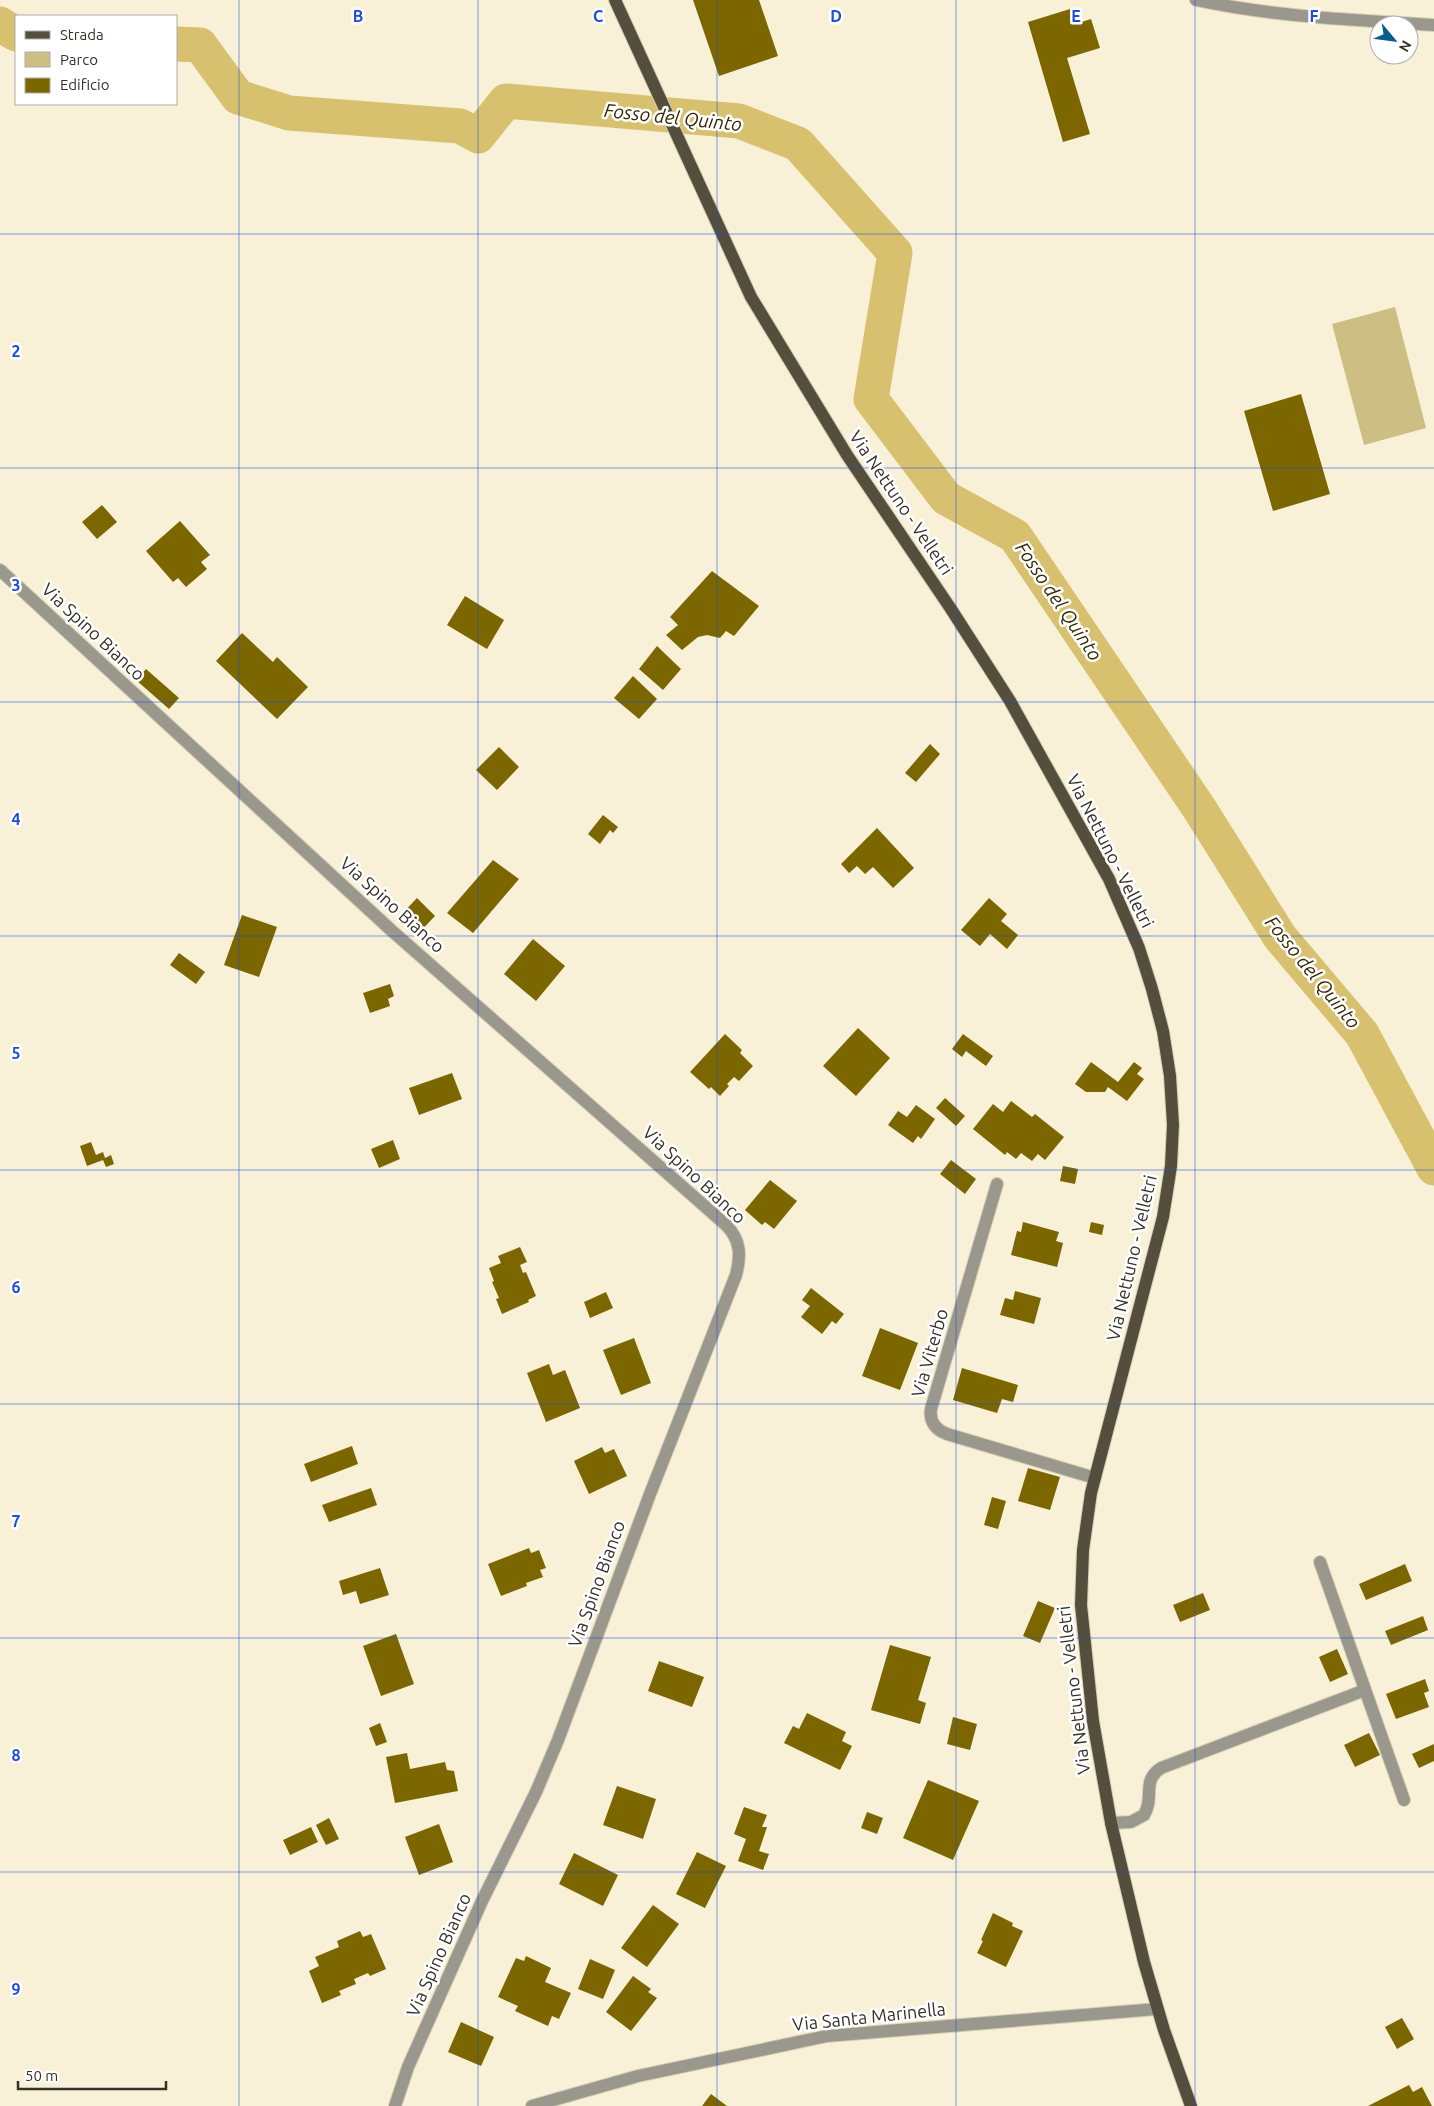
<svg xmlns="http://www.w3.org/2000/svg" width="1434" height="2106" viewBox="0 0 1434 2106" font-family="Ubuntu,sans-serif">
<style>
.green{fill:#cdbe84}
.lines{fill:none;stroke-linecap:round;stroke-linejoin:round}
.river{stroke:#d7c06e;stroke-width:35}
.building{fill:#7b6600}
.minor-casing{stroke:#d6ceb7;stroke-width:14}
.major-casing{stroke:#d6ceb7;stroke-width:14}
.minor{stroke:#9a978d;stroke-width:12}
.major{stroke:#544f3c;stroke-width:12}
.grid{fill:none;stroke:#1d4ed8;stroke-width:1;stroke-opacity:0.55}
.labels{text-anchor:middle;stroke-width:5;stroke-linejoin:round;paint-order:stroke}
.street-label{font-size:18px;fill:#343127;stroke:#fff}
.water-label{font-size:19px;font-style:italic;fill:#322803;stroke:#fff}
.grid-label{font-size:16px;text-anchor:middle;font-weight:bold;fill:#1d4ed8;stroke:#fff;stroke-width:5;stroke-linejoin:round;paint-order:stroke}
</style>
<rect width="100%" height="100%" fill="#f9f1d7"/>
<path class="green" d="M1395 307 1426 428 1364 445 1332 324Z"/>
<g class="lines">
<g class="river">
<path d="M0 24 16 34"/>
<path d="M176 44 200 45 238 97 289 113 460 126 478 136 506 101 739 121 798 144 895 253 871 399 946 498 1015 536 1199 808 1280 937 1362 1034 1434 1168"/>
</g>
</g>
<g class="building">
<path d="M693 0H759L778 56 719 76Z"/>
<path d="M1070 9 1075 24 1091 19 1100 48 1067 58 1090 134 1063 142 1028 22Z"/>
<path d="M1301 394 1330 494 1273 511 1244 411Z"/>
<path d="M102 505 117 522 97 539 82 522Z"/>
<path d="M180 521 210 555 201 562 207 569 186 587 178 578 173 582 146 551Z"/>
<path d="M712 571 759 606 734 636 726 631 720 638 707 635 698 637 682 650 666 635 678 625 670 617Z"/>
<path d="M465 596 504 620 487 649 447 625Z"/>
<path d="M242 633 273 662 277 657 308 687 277 719 216 661Z"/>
<path d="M657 646 681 669 663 690 639 669Z"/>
<path d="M146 669 179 698 169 709 136 680Z"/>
<path d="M633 676 657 699 639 719 614 698Z"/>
<path d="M930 744 940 754 916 782 905 773Z"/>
<path d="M499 747 519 767 497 790 476 770Z"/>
<path d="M603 815 618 827 613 833 610 830 600 844 588 834Z"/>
<path d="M877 828 914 868 893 888 873 867 865 874 857 866 849 873 841 864Z"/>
<path d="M493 860 519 879 473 933 447 913Z"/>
<path d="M417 898 435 916 416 936 398 918Z"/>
<path d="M989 898 1007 914 1001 921 1018 935 1007 949 990 934 980 946 961 930Z"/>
<path d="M242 915 277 927 259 977 224 965Z"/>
<path d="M533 939 565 966 536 1001 504 974Z"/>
<path d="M179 953 205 972 196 984 170 965Z"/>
<path d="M390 984 394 996 388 999 390 1006 370 1013 363 993Z"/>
<path d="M858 1028 890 1058 856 1096 823 1066Z"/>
<path d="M725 1034 742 1050 740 1053 753 1066 739 1081 734 1077 727 1084 729 1086 720 1096 711 1087 709 1089 690 1072Z"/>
<path d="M963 1034 993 1056 986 1066 966 1051 962 1057 952 1049Z"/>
<path d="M1091 1062 1118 1082 1134 1062 1142 1068 1137 1074 1144 1079 1127 1101 1108 1087 1105 1092H1086L1075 1084Z"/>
<path d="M452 1073 462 1099 419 1115 409 1088Z"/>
<path d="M945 1098 965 1116 956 1126 936 1108Z"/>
<path d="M1011 1101 1032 1117 1035 1114 1064 1137 1045 1160 1038 1154 1032 1161 1021 1153 1016 1159 1007 1152 1005 1155 973 1129 993 1104 1003 1112Z"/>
<path d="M916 1105 935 1119 921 1139 918 1136 913 1143 888 1125 898 1111 907 1117Z"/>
<path d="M393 1140 400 1159 379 1168 371 1149Z"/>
<path d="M91 1142 96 1155 103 1152 105 1158 111 1155 114 1164 106 1167 103 1160 87 1166 80 1146Z"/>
<path d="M951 1160 976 1179 965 1194 940 1174Z"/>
<path d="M1063 1166 1078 1169 1075 1184 1060 1181Z"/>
<path d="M770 1180 797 1201 774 1229 765 1222 762 1225 745 1210Z"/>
<path d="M1023 1222 1059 1232 1056 1241 1063 1243 1057 1267 1011 1255 1017 1231 1021 1232Z"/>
<path d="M1091 1222 1104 1225 1102 1235 1089 1232Z"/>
<path d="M520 1247 527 1262 520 1265 523 1273 526 1272 536 1296 528 1300 529 1302 502 1314 496 1299 499 1298 492 1282 494 1281 489 1268 501 1263 498 1256Z"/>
<path d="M811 1288 844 1314 836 1324 832 1321 822 1334 801 1317 810 1306 802 1300Z"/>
<path d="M1015 1291 1041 1298 1034 1324 1000 1315 1005 1298 1013 1300Z"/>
<path d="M606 1292 613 1308 590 1318 584 1302Z"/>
<path d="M880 1328 918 1343 900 1390 862 1376Z"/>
<path d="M634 1338 651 1383 621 1395 603 1350Z"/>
<path d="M549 1364 553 1375 565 1370 580 1408 546 1422 527 1373Z"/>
<path d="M962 1368 1018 1385 1013 1402 1002 1399 997 1413 953 1400Z"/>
<path d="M352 1446 358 1464 311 1482 304 1464Z"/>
<path d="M602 1447 605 1453 614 1449 627 1476 589 1494 574 1461Z"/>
<path d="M1028 1468 1060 1477 1050 1510 1018 1501Z"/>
<path d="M371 1488 377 1505 329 1522 322 1505Z"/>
<path d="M992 1497 1006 1501 998 1529 984 1525Z"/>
<path d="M529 1548 531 1553 539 1550 546 1568 540 1570 543 1577 526 1583 527 1586 501 1596 488 1564Z"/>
<path d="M1405 1564 1412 1581 1366 1600 1359 1584Z"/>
<path d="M380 1568 389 1595 360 1604 356 1591 343 1595 339 1581Z"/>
<path d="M1203 1593 1210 1610 1180 1622 1173 1605Z"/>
<path d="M1038 1601 1055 1608 1040 1643 1023 1636Z"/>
<path d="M1423 1616 1428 1630 1391 1645 1385 1631Z"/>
<path d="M396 1634 414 1684 381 1696 363 1646Z"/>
<path d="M890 1645 931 1657 918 1700 926 1703 920 1724 871 1710Z"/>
<path d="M1337 1649 1348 1674 1330 1682 1319 1657Z"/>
<path d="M659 1661 704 1677 692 1707 648 1691Z"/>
<path d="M1425 1679 1429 1691 1424 1693 1429 1707 1396 1719 1386 1694Z"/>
<path d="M807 1713 846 1732 842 1741 852 1746 840 1770 784 1743 793 1726 799 1729Z"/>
<path d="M953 1717 977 1724 970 1750 947 1744Z"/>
<path d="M380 1723 387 1742 376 1746 369 1728Z"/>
<path d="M1369 1733 1380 1755 1355 1767 1344 1745Z"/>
<path d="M1434 1744V1761L1419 1768 1412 1754Z"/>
<path d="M407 1753 410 1769 445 1762 447 1770 454 1771 458 1791 395 1803 386 1757Z"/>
<path d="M928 1780 979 1801 953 1860 903 1838Z"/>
<path d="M617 1786 656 1799 643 1839 603 1825Z"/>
<path d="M744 1807 767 1815 762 1827H767L759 1851 769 1854 763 1870 738 1861 746 1839 734 1834Z"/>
<path d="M867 1812 883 1818 877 1834 861 1828Z"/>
<path d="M329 1818 339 1839 326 1845 316 1825Z"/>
<path d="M439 1824 453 1862 419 1875 405 1837Z"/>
<path d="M311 1827 318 1842 290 1855 283 1840Z"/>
<path d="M697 1852 726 1866 705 1908 676 1894Z"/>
<path d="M574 1853 618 1875 603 1906 559 1884Z"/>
<path d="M653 1905 679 1924 647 1967 621 1948Z"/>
<path d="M993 1913 1013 1923 1012 1926 1023 1931 1006 1967 977 1953 983 1941 981 1940Z"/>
<path d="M360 1931 363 1937 371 1934 386 1969 370 1976 368 1973 354 1979 356 1984 339 1991 341 1995 322 2003 309 1971 319 1966 315 1957 339 1947 337 1941Z"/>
<path d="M526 1956 551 1968 545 1982 571 1993 559 2019 552 2016 548 2026 515 2011 518 2006 498 1997 516 1958 524 1961Z"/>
<path d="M590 1959 615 1970 603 1999 578 1989Z"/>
<path d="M633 1976 651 1989 648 1992 657 1998 631 2031 606 2012Z"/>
<path d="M1402 2018 1414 2039 1397 2049 1385 2027Z"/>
<path d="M461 2022 494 2037 481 2066 448 2052Z"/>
<path d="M1409 2085 1413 2092 1422 2087 1432 2106H1368Z"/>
<path d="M711 2094 727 2106H702Z"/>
</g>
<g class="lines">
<defs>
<g id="minor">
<path d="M1196 0C1275 17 1354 20 1434 25"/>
<path d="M0 570 391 930 726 1225C741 1240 741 1256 736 1275L650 1494 558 1740 536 1792 482 1901 408 2067 395 2106"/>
<path d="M997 1184 931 1409C929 1422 936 1430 947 1434L1095 1478"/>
<path d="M1320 1562 1404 1800"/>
<path d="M1111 1823 1131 1822 1144 1815C1155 1797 1141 1781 1161 1768L1365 1690"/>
<path d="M532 2106 638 2076 827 2036 1157 2009"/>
</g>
<path id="major" d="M615 0 751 297 847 455 951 609 1010 701 1109 879 1139 948 1152 989 1163 1031 1170 1076 1173 1125 1171 1166 1163 1217 1091 1493 1083 1550 1081 1605 1093 1721 1111 1823 1144 1962 1164 2030 1191 2106"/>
</defs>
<use href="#minor" class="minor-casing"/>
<use href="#major" class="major-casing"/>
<use href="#minor" class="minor"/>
<use href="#major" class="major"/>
</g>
<path class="grid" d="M239 0V2106M478 0V2106M717 0V2106M956 0V2106M1195 0V2106M0 234H1434M0 468H1434M0 702H1434M0 936H1434M0 1170H1434M0 1404H1434M0 1638H1434M0 1872H1434"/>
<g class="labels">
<g class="street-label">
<text transform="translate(901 503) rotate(56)" y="6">Via Nettuno - Velletri</text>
<text transform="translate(93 632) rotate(43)" y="6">Via Spino Bianco</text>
<text transform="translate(1110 851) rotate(63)" y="6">Via Nettuno - Velletri</text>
<text transform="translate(392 905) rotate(42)" y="6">Via Spino Bianco</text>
<text transform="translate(694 1175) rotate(43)" y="6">Via Spino Bianco</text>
<text transform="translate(1132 1258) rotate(-77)" y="6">Via Nettuno - Velletri</text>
<text transform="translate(930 1353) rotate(-74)" y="6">Via Viterbo</text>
<text transform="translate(597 1584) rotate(-70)" y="6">Via Spino Bianco</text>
<text transform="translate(1074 1690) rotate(-97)" y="6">Via Nettuno - Velletri</text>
<text transform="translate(439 1955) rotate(-66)" y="6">Via Spino Bianco</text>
<text transform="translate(869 2017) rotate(-6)" y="6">Via Santa Marinella</text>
</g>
<g class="water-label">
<text transform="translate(673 117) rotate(6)" y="7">Fosso del Quinto</text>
<text transform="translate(1059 601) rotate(56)" y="7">Fosso del Quinto</text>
<text transform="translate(1313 972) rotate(51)" y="7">Fosso del Quinto</text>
</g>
</g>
<g class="grid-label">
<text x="358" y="22">B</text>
<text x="598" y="22">C</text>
<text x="836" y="22">D</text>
<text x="1076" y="22">E</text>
<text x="1314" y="22">F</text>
<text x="16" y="357">2</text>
<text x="16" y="591">3</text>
<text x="16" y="825">4</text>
<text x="16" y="1059">5</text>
<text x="16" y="1293">6</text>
<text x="16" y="1527">7</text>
<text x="16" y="1761">8</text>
<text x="16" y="1995">9</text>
</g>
<rect x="15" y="15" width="162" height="90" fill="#ffffff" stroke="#aeada9"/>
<rect x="25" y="31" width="25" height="8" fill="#544f3c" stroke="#aeada9"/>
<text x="60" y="40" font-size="15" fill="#343127">Strada</text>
<rect x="25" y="52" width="25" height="15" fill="#cdbe84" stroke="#aeada9"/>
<text x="60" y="65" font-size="15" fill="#343127">Parco</text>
<rect x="25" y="78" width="25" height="15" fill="#7b6600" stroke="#aeada9"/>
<text x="60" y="90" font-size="15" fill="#343127">Edificio</text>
<g transform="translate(1394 40) rotate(119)"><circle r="24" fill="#ffffff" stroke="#aeada9"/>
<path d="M0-4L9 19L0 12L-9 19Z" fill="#095a8d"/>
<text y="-8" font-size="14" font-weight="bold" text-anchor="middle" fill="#343127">N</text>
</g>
<path d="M18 2081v8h148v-8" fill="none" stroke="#343127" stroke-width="2.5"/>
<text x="25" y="2081" font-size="15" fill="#343127" stroke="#ffffff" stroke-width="4" paint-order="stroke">50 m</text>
</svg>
